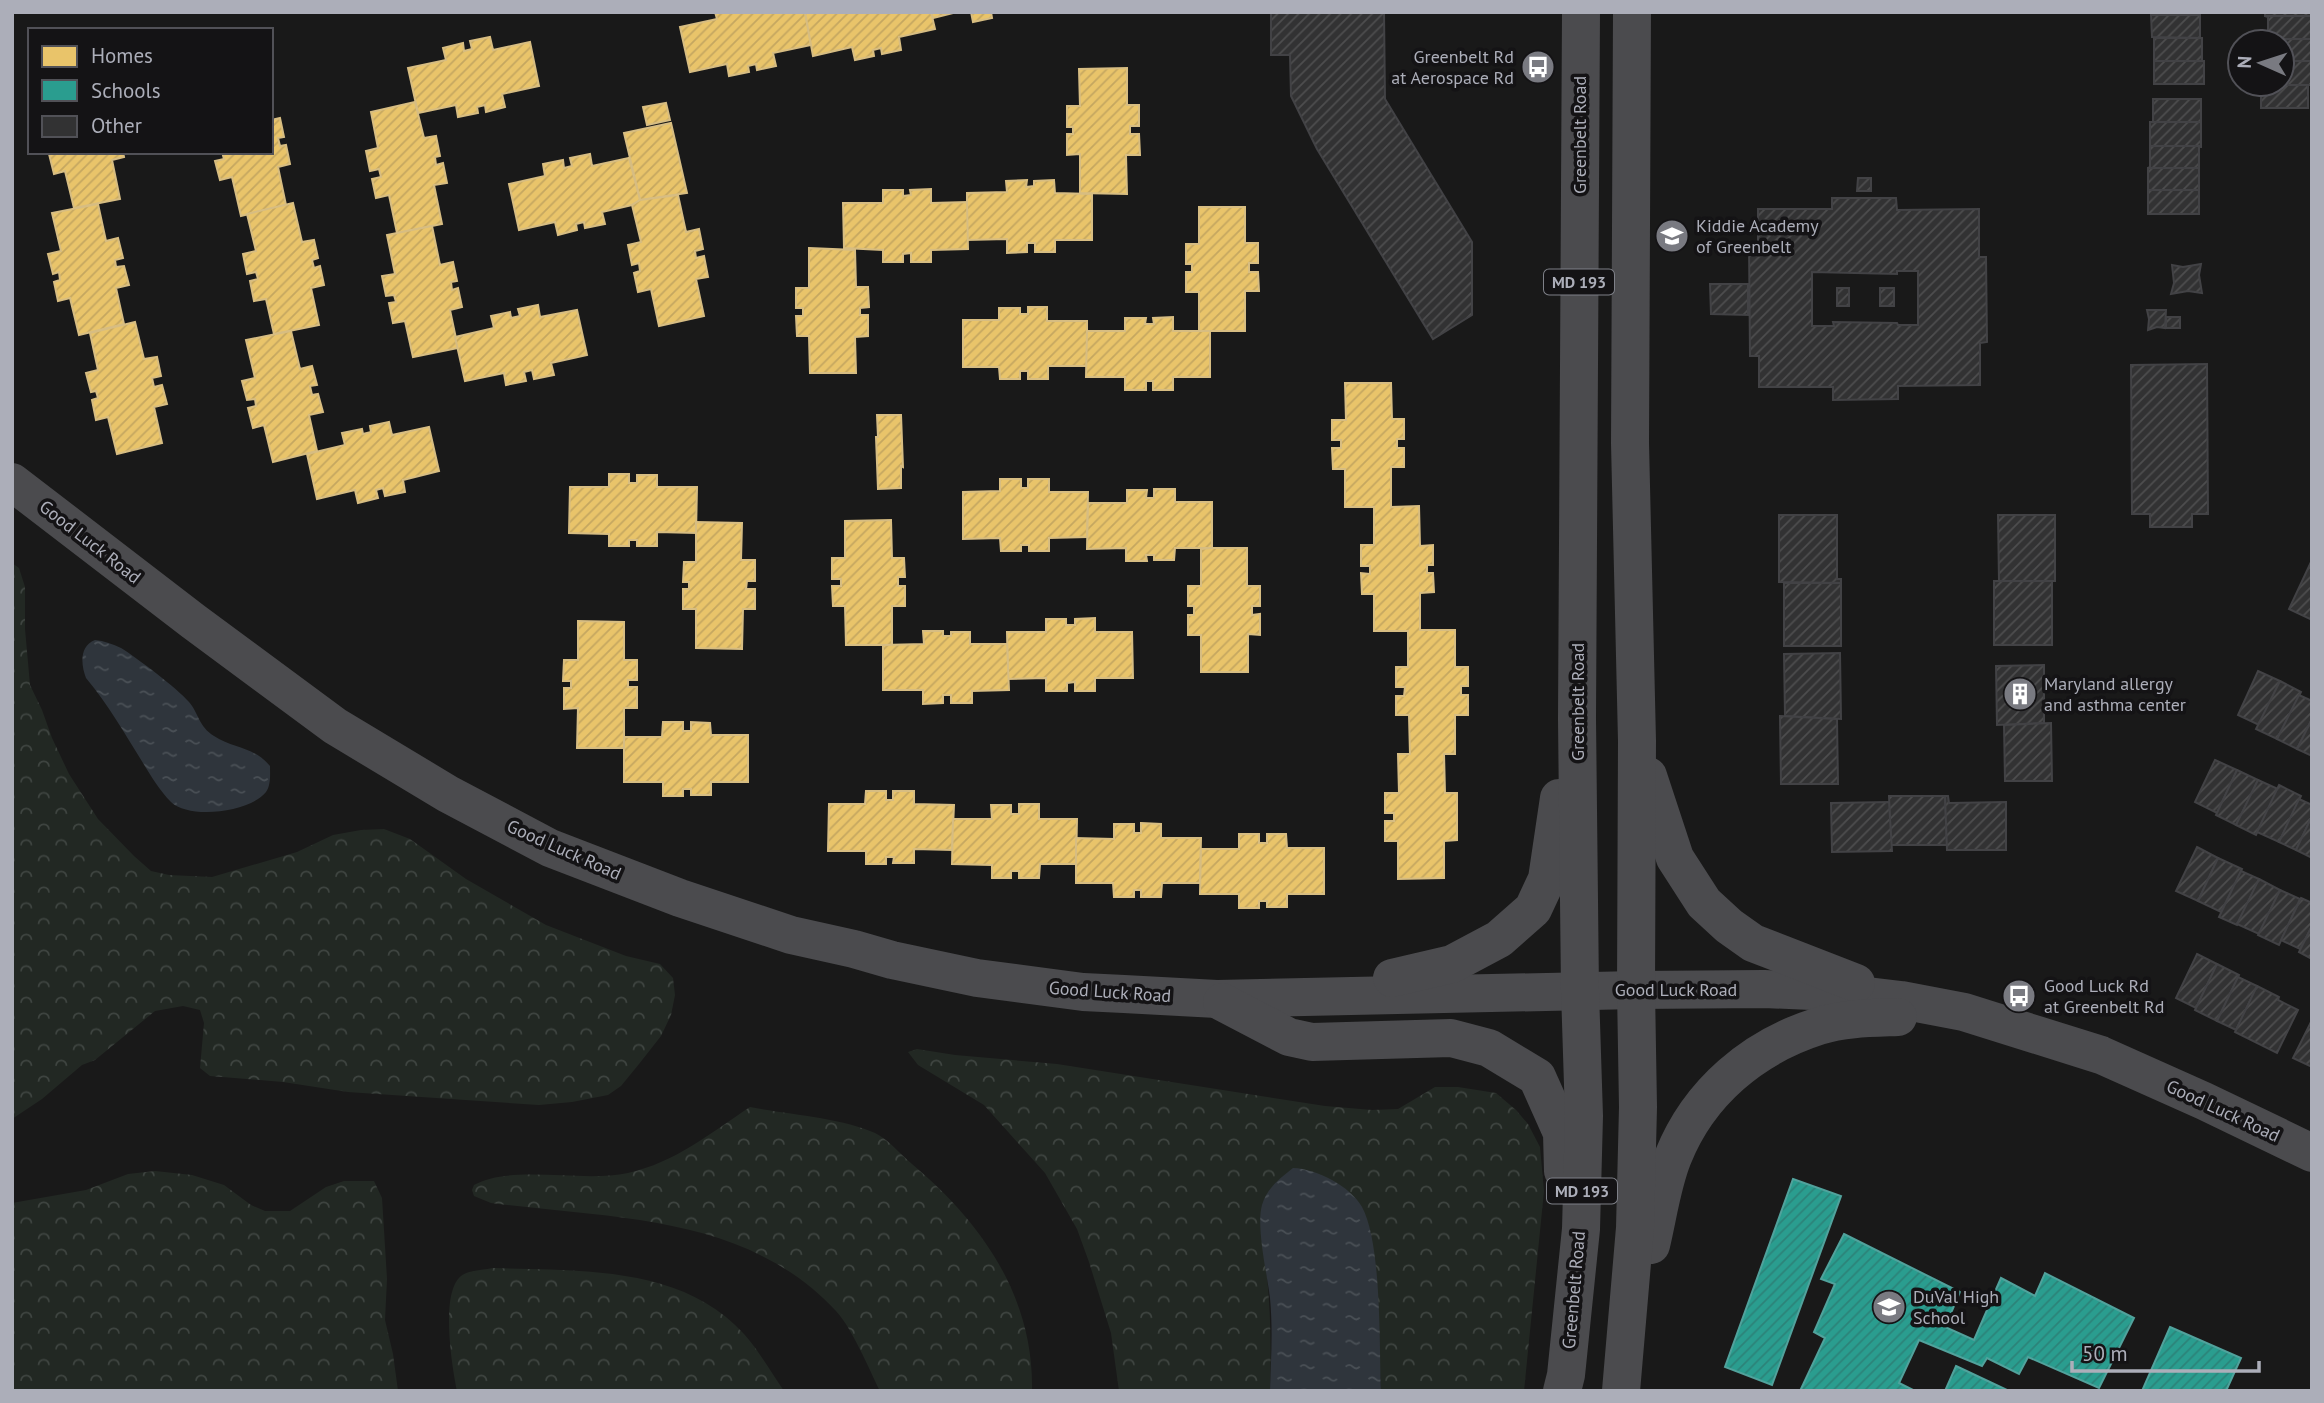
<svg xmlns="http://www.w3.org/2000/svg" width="2324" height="1403" viewBox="0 0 2324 1403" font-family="'PT Sans',sans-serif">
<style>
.forest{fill:url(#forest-crowns)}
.water{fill:url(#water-ripples)}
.homes{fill:url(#homes-hatch);stroke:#d7bd82;stroke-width:2}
.schools{fill:url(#schools-hatch);stroke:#51a29c;stroke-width:2}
.building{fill:url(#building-hatch);stroke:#424245;stroke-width:2;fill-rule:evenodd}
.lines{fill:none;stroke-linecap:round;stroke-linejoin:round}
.major{stroke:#4b4b4e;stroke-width:38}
.labels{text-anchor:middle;stroke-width:7;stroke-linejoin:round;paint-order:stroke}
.shield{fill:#141315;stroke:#7e8088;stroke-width:2}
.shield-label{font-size:16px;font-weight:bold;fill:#acaeb9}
.poi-label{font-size:18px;fill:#acaeb9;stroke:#141315;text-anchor:start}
.street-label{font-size:18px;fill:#acaeb9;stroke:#141315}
</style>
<defs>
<pattern id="forest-crowns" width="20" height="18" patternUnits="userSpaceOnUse" patternTransform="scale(1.75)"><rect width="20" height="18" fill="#222823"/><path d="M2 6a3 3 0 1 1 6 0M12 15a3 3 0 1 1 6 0" fill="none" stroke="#3f4541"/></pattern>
<pattern id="water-ripples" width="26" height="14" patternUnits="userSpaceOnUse" patternTransform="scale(1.75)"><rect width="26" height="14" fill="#2f353c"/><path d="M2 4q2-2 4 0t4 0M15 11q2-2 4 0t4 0" fill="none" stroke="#4a5056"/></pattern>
<pattern id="homes-hatch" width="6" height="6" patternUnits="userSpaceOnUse" patternTransform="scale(1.75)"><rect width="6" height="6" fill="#e9c46a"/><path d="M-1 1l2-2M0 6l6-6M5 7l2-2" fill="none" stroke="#c5a760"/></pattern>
<pattern id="schools-hatch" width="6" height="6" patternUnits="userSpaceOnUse" patternTransform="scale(1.75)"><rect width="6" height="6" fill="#2a9d8f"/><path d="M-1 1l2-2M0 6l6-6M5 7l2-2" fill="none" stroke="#2c8379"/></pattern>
<pattern id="building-hatch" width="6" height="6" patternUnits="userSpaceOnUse" patternTransform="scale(1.75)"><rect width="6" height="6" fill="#323233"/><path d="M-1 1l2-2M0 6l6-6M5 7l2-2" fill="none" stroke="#4d4d4e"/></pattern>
</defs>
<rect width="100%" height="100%" fill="#191919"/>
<g class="forest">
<path d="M12 563 19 568 25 587V629L30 685 42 710 52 738 69 774 98 819 134 856 151 871 169 875 212 877 297 852 333 835 361 830 384 829 410 839 466 879 546 925 626 956 660 964 673 978 675 995 671 1015 661 1036 639 1064 621 1086 608 1095 572 1102 539 1105 348 1092 283 1082 210 1076 200 1068 204 1023 200 1010 183 1006 155 1011 95 1060 82 1065 42 1099 12 1119Z"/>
<path d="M917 1049 955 1055 1057 1064 1325 1106 1372 1110 1398 1109 1435 1087H1458L1496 1093 1516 1110 1528 1124 1540 1147 1544 1191 1524 1391H1381L1375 1269 1370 1234 1261 1232C1270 1285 1272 1337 1270 1391H1119L1111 1333 1089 1262 1077 1229 1045 1173 984 1105 918 1065 908 1052Z"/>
<path d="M750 1107C786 1114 843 1118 875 1133 888 1139 900 1154 912 1164 981 1222 1034 1296 1032 1391H880C869 1369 852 1328 836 1311 746 1214 612 1219 491 1203L474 1196 472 1190 474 1185C510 1164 583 1183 628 1173 676 1162 709 1134 750 1107Z"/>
<path d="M155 1171 192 1175 224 1185 251 1205 265 1211H290L326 1187 344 1181H374L382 1198 387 1279 385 1320 393 1354 398 1391H12V1203L86 1190 128 1174Z"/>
<path d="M493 1268C578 1271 682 1265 744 1334 759 1351 771 1372 784 1391H457C452 1367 440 1293 461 1276 469 1270 483 1270 493 1268Z"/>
</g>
<g class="water">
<path d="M95 640C104 641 113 644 121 648 137 658 177 688 189 702 198 712 199 727 214 736 234 749 253 746 270 766 270 774 271 785 266 792 250 812 190 820 171 802 160 791 151 776 143 763 125 734 108 704 86 678 81 665 79 646 95 640Z"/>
<path d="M1293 1168C1317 1169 1350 1186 1362 1207 1382 1244 1379 1346 1381 1391H1270C1271 1360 1273 1329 1270 1298 1267 1273 1256 1227 1262 1205 1267 1188 1279 1179 1293 1168Z"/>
</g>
<g class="homes">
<path d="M715 12H805L811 45 773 53 776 66 757 70 756 64 748 66 749 72 729 76 727 64 690 72 680 27 717 19Z"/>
<path d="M805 12H931L935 29 899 37 901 50 882 54 881 48 873 50 874 56 855 60 852 47 813 56Z"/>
<path d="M931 12H957L933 18Z"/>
<path d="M971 12H991L992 18 973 22Z"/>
<path d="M490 37 493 50 530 42 539 86 502 94 505 107 486 112 485 105 477 107 478 113 458 117 456 105 418 113 408 68 446 60 443 48 463 43 464 51 472 49 470 41Z"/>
<path d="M1127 68V105H1139V126H1130V134H1139L1140 155H1126L1127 194 1080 193V154L1067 155V134H1073V127H1067V106H1080L1079 69Z"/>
<path d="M415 102 424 138 436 136 440 156 435 157 436 165 443 163 447 183 434 185 442 224 397 233 389 195 376 198 372 179 381 177 379 169 370 171 366 151 378 148 371 112Z"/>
<path d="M666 103 670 120 647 125 643 107Z"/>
<path d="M280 118 284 137 278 138 280 146 286 145 290 164 278 167 286 205 241 216 232 177 220 180 215 161 224 159 222 152H271V120Z"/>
<path d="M671 123 687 193 640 200 624 133Z"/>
<path d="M123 152 124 157 112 160 120 199 74 208 65 171 54 174 49 154 55 152Z"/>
<path d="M590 154 592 166 629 158 640 200 632 205 602 212 605 224 585 228 584 222 576 224 577 230 558 235 555 222 519 230 509 184 545 176 543 164 563 160 564 168 572 166 570 158Z"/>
<path d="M1027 180 1026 187 1034 186V181L1054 180 1055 193 1092 194V240H1055V252H1035V243H1027V252L1007 253V239L967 240V193L1007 192 1006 181Z"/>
<path d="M931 189V203L967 202 968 249 931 250V262H911V253L903 254V262H883V250L844 248 843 203H883V190H903V196L911 195 910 190Z"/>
<path d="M678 195 686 232 699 229 703 249 695 251 696 258 704 256 708 277 696 279 704 316 659 326 651 289 638 292 634 273 640 271 639 263 632 265 628 245 641 242 632 205 640 200Z"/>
<path d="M293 203 302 242 314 240 318 258 312 260 314 268 320 266 324 285 311 288 319 325 274 334 266 299 254 301 250 281 258 279 256 272 247 274 243 254 256 251 247 214Z"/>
<path d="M98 204 106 241 118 238 123 258 115 260 116 267 124 266 129 285 116 288 124 324 79 335 70 298 58 301 54 282 60 280 59 272 53 274 48 254 61 251 52 213Z"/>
<path d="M1199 207H1245V243H1258V263H1249V272H1258L1259 291H1245V331H1199V292H1186V272H1192V264H1186V244H1199Z"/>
<path d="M432 226 440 265 453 262 457 281 451 282 452 290 458 288 462 307 450 310 458 348 413 357 405 321 393 323 389 303 396 302 394 295 386 296 382 276 395 274 387 235Z"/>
<path d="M809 248 855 250 856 287H868L869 307 860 308V315H868V336L855 337 856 373H810L809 336H797L796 316H803V308H796V288H809Z"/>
<path d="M538 305 540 317 577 310 587 355 551 363 554 375 534 379 532 370 524 372 526 381 506 385 504 373 465 381 455 337 494 328 491 316 510 312 511 318 520 316 518 309Z"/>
<path d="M1028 307H1047V321H1087V366H1048V379H1028V371H1020V379H1000L999 367H963V320H999V308H1020V314H1028Z"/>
<path d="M1173 317V331H1210V377H1173V390H1153V381H1146V390H1125V377H1086L1087 331H1125V318H1146L1145 324H1154L1153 318Z"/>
<path d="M135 322 144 359 157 357 161 376 152 378 154 387 162 385 167 404 154 407 162 443 117 454 108 417 96 420 92 400 98 398 96 391 91 392 86 373 98 370 90 333Z"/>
<path d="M291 331 300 369 312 366 317 385 310 386 312 395 318 394 323 412 309 415 317 451 273 462 264 425 253 428 248 408 256 406 255 399 247 400 242 381 255 378 246 340Z"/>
<path d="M1345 383H1391L1392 419H1404V439H1397V448H1404V467H1391V507L1419 506 1420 546 1433 545V565H1427V573H1433L1434 592 1420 593V630H1455V667H1468V686H1461V695H1468V715H1455V754H1444L1445 793H1457V840L1444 841V878L1398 879V841H1385V821H1394V813H1385V793H1399L1398 754H1410L1409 715H1396V696H1404L1405 687H1396V667H1408V631H1374V594H1362L1361 573 1370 574V566H1361V545H1374V507H1345V469H1333L1332 448H1341V440H1332V420H1346Z"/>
<path d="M877 415H901L903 467 901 466V488L878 489 876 437H878Z"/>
<path d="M389 422 392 435 429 427 439 471 403 480 405 492 385 496 383 488 376 490 378 498 358 503 355 490 317 499 307 454 345 445 342 433 362 429 363 434 371 432 370 426Z"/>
<path d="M609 474H629V483H637V475H657V487H697L696 533 657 532V546H637V540H629V546H609V534L569 533 570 487H609Z"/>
<path d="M1000 479H1021V488H1028V479H1049V492H1088L1087 537 1049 538V551H1029V545H1021V551H1001L1000 538 963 539V492L1000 491Z"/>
<path d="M1154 489H1175V502H1212V548H1175L1174 560H1154V555H1146L1147 561H1126V548L1087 549 1088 503H1127V490H1147L1146 498H1154Z"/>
<path d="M891 520 892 558H904L905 577H898V586H905V606H892V645H846L845 606H833L832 586H841V579H832V558H845V521Z"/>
<path d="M696 522 742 523 741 560H755V581H747L746 589H755V609H743L742 649 696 648V609H683V589H689V582H683L684 562H696Z"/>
<path d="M1212 548H1247V586H1260V606H1252V615L1260 614V635L1248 634V672H1201V635H1188V615H1194V606H1188V586H1201V549Z"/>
<path d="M1095 618V632H1132L1133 678H1095V691H1075V682L1067 683V691H1046V678L1008 679 1007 632H1046V619H1066V625H1075V619Z"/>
<path d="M578 621 624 622V660H637V680H628V687H637V708H624V748H577L578 708 564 709V688H571V681H563L564 660H578Z"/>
<path d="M923 631H943V636H951V632H970V644H1007L1009 690 972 691V703H951V695H943V703L923 704V690H883V645L924 644Z"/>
<path d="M663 722H683V731H691V722L710 723 711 735H748V782H711V795H691V789H683V796H663V782H624V737H662Z"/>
<path d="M866 791H886V800H893V791H914V804L954 805 952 850 914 849V863H893L894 857H886V864H866V851H828L829 804H865Z"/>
<path d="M1019 804H1039V819H1077L1076 864H1040L1039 878H1019V871H1011V878H992V865L952 864 953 819H992L991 805H1011V814H1019Z"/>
<path d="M1141 823 1161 824V838H1201L1200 883H1162L1161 897H1141V890H1134V897H1114L1113 883H1076V838L1114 839V824H1134V833H1141Z"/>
<path d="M1239 834H1259V843H1267V834H1286L1287 848H1324V894H1287V907H1267V901H1259V908H1239V894H1200L1201 849H1239Z"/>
</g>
<g class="schools">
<path d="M1793 1179 1841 1196 1772 1385 1725 1367Z"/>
<path d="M1844 1234 1960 1292 1945 1327 1974 1340 2001 1278 2035 1296 2045 1273 2134 1318 2099 1388 2028 1357 2019 1374 1987 1358 1982 1366 1919 1340 1899 1383 1915 1391H1800L1825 1338 1814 1332 1835 1284 1821 1279Z"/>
<path d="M2170 1327 2241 1358 2226 1391H2142Z"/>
<path d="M1956 1366 2009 1391H1945Z"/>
</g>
<g class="building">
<path d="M1271 12H1384L1385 99 1472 242V315L1433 339 1317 149 1291 96 1290 55H1271Z"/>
<rect x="2151" y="12" width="49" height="3"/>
<rect x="2265" y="12" width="47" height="4"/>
<path d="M2151 15H2200V38H2202L2152 37Z"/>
<path d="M2265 16H2312V39H2268V17Z"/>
<rect x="2154" y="38" width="48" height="23"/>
<path d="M2268 39H2312V61H2282V42H2268Z"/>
<rect x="2154" y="61" width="50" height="23"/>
<path d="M2282 61H2312V85H2261L2282 84Z"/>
<rect x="2261" y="85" width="47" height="23"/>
<rect x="2153" y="99" width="48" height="23"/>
<path d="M2150 122H2201V147L2150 146Z"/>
<path d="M2150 146H2199V168H2148L2150 167Z"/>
<rect x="2148" y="168" width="51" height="22"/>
<path d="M1858 178H1871V191H1857Z"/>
<rect x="2148" y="190" width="51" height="24"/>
<path d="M1832 198H1896L1897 210 1979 209V257H1986L1987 342 1980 343V385L1898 386V399L1833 400V387H1759V356H1750L1749 242H1758V209H1832ZM1897 271H1918V325H1898L1897 323 1833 322 1834 326H1812V272L1897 274Z"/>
<path d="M2201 264 2199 275 2202 293 2188 291 2171 294 2174 283 2172 265 2183 267Z"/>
<path d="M1710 284H1748V315L1711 314Z"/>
<rect x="1837" y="288" width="12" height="18"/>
<rect x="1880" y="288" width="14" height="18"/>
<path d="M2147 310H2166L2165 328 2157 327 2148 330 2149 319Z"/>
<rect x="2166" y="317" width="14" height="11"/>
<path d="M2207 364 2208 514H2192V527H2150V514H2132L2131 365Z"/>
<path d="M1779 515H1837V579H1841V583L1779 582Z"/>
<path d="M1998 515H2055V581H1999Z"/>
<path d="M2311 562 2312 615 2310 619 2289 609Z"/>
<rect x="1994" y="581" width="58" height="64"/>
<rect x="1784" y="583" width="57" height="63"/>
<path d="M1840 653 1841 719 1785 716 1784 654Z"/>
<path d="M2044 665V723L1997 725 1996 666Z"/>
<path d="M2258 671 2280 681 2259 725 2238 715Z"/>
<path d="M2280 681 2301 692 2277 739 2256 729Z"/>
<path d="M2299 695 2312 701V719L2297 749 2277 739Z"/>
<path d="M1780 716 1837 719 1838 784H1781Z"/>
<path d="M2312 719V756L2297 749Z"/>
<path d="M2051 723 2052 781H2005L2004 725Z"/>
<path d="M2215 760 2237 770 2217 813 2195 802Z"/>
<path d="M2237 770 2258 780 2236 825 2216 815Z"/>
<path d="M2258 780 2278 789 2256 835 2236 825Z"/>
<path d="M2279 785 2301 796 2279 842 2257 832Z"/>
<path d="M1889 796H1945L1947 845H1891Z"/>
<path d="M1945 796H1948L1949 803 2006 802V850H1947Z"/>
<path d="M2299 799 2312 805V816L2296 850 2279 842Z"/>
<path d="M1889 802 1892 851 1832 852 1831 803Z"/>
<path d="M2312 816V858L2296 850Z"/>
<path d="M2197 847 2218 858 2198 901 2176 891Z"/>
<path d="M2218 858 2242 869 2221 912 2198 901Z"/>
<path d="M2241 871 2259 879 2237 925 2219 917Z"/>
<path d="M2259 879 2280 890 2259 934 2237 924Z"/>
<path d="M2280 890 2300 899 2279 945 2258 935Z"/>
<path d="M2301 898 2312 903V926L2300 949 2281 940Z"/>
<path d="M2312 926V959L2299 952Z"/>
<path d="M2197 954 2217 964 2196 1008 2176 998Z"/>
<path d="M2217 964 2239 975 2217 1021 2195 1010Z"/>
<path d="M2238 977 2257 986 2236 1030 2217 1021Z"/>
<path d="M2257 986 2279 997 2278 1000 2298 1010 2277 1053 2235 1032Z"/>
<path d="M2312 1020V1067L2293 1058Z"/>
</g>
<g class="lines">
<g class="major">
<path d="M12 482 193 621 335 726 448 794 550 848 680 898 791 935 854 949 892 960 977 978 1083 992 1124 994 1217 999 1636 990 1764 989 1834 992 1901 1000 1964 1012 2101 1055 2204 1101 2312 1153"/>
<path d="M1648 776 1675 858 1704 903 1729 926 1753 943 1856 983"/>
<path d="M1392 978 1452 964 1499 939 1533 909 1547 879 1559 798"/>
<path d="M1222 1002 1289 1037 1312 1042 1451 1038 1489 1048 1537 1077 1562 1133 1563 1171"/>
<path d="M1651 1245C1658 1216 1662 1184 1673 1157 1699 1092 1753 1047 1819 1026 1844 1018 1872 1018 1898 1017"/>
<path d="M1562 1391 1566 1375 1581 1229 1584 1116 1580 991 1577 719 1581 12"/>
<path d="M1621 1391 1635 1228 1638 1107 1636 990 1637 741 1630 443 1632 12"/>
</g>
</g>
<defs>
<symbol id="bus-disc" viewBox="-11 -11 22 22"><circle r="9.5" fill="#797a81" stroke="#141315"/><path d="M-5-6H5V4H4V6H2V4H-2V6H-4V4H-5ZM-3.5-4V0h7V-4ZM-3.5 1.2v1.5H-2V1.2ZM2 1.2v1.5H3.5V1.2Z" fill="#fff"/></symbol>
<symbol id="school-disc" viewBox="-11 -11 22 22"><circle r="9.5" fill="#797a81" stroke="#141315"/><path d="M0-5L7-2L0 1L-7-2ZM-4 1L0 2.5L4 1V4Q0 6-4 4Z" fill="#fff"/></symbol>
<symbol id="building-disc" viewBox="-11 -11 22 22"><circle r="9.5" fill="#797a81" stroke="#141315"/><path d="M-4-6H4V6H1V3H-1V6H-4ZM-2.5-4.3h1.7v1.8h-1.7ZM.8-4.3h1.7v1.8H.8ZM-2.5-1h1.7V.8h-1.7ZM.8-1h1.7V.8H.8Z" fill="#fff"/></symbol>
</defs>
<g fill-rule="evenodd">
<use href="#bus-disc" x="1519" y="48" width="38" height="38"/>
<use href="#school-disc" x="1653" y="217" width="38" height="38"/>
<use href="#building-disc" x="2001" y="675" width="38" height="38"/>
<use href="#bus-disc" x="2000" y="977" width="38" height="38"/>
<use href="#school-disc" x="1870" y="1288" width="38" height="38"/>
</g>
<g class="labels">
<g class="shield">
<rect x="1544" y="269.5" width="70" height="25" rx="5"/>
<rect x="1547" y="1178.5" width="70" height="25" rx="5"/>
</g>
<g class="shield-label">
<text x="1579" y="288">MD 193</text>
<text x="1582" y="1197">MD 193</text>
</g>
<g class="poi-label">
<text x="1514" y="63" text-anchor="end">Greenbelt Rd<tspan x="1514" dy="21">at Aerospace Rd</tspan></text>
<text x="1696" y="232">Kiddie Academy<tspan x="1696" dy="21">of Greenbelt</tspan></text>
<text x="2044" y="690">Maryland allergy<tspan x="2044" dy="21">and asthma center</tspan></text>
<text x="2044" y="992">Good Luck Rd<tspan x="2044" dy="21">at Greenbelt Rd</tspan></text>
<text x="1913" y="1303">DuVal High<tspan x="1913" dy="21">School</tspan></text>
</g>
<g class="street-label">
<text transform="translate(1580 135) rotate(-90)" y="6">Greenbelt Road</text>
<text transform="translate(90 542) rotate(38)" y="6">Good Luck Road</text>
<text transform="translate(1578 702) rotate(-90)" y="6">Greenbelt Road</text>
<text transform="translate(564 850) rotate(24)" y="6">Good Luck Road</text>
<text x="1676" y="996">Good Luck Road</text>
<text transform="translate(1110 992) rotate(4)" y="6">Good Luck Road</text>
<text transform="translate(2223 1111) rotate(25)" y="6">Good Luck Road</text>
<text transform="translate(1574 1290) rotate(-85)" y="6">Greenbelt Road</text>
</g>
</g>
<rect width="2324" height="1403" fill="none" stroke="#acaeb9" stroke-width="28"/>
<rect x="28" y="28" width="245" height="126" fill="#141315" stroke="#515157" stroke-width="2"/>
<rect x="42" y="46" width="35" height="21" fill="#e9c46a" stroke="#515157" stroke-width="2"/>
<text x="91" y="63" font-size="21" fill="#acaeb9">Homes</text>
<rect x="42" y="80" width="35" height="21" fill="#2a9d8f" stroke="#515157" stroke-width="2"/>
<text x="91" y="98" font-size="21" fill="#acaeb9">Schools</text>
<rect x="42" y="116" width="35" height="21" fill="#323233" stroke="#515157" stroke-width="2"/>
<text x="91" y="133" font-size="21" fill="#acaeb9">Other</text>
<g transform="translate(2261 63) rotate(273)"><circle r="33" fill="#141315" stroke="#515157" stroke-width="2"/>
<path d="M0-5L12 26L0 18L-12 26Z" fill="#797a81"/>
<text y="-10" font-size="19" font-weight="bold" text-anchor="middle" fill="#acaeb9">N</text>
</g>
<path d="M2072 1361v10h187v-10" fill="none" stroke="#acaeb9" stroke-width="3.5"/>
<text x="2082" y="1361" font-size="21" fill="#acaeb9" stroke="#141315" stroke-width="5" paint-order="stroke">50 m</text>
</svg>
